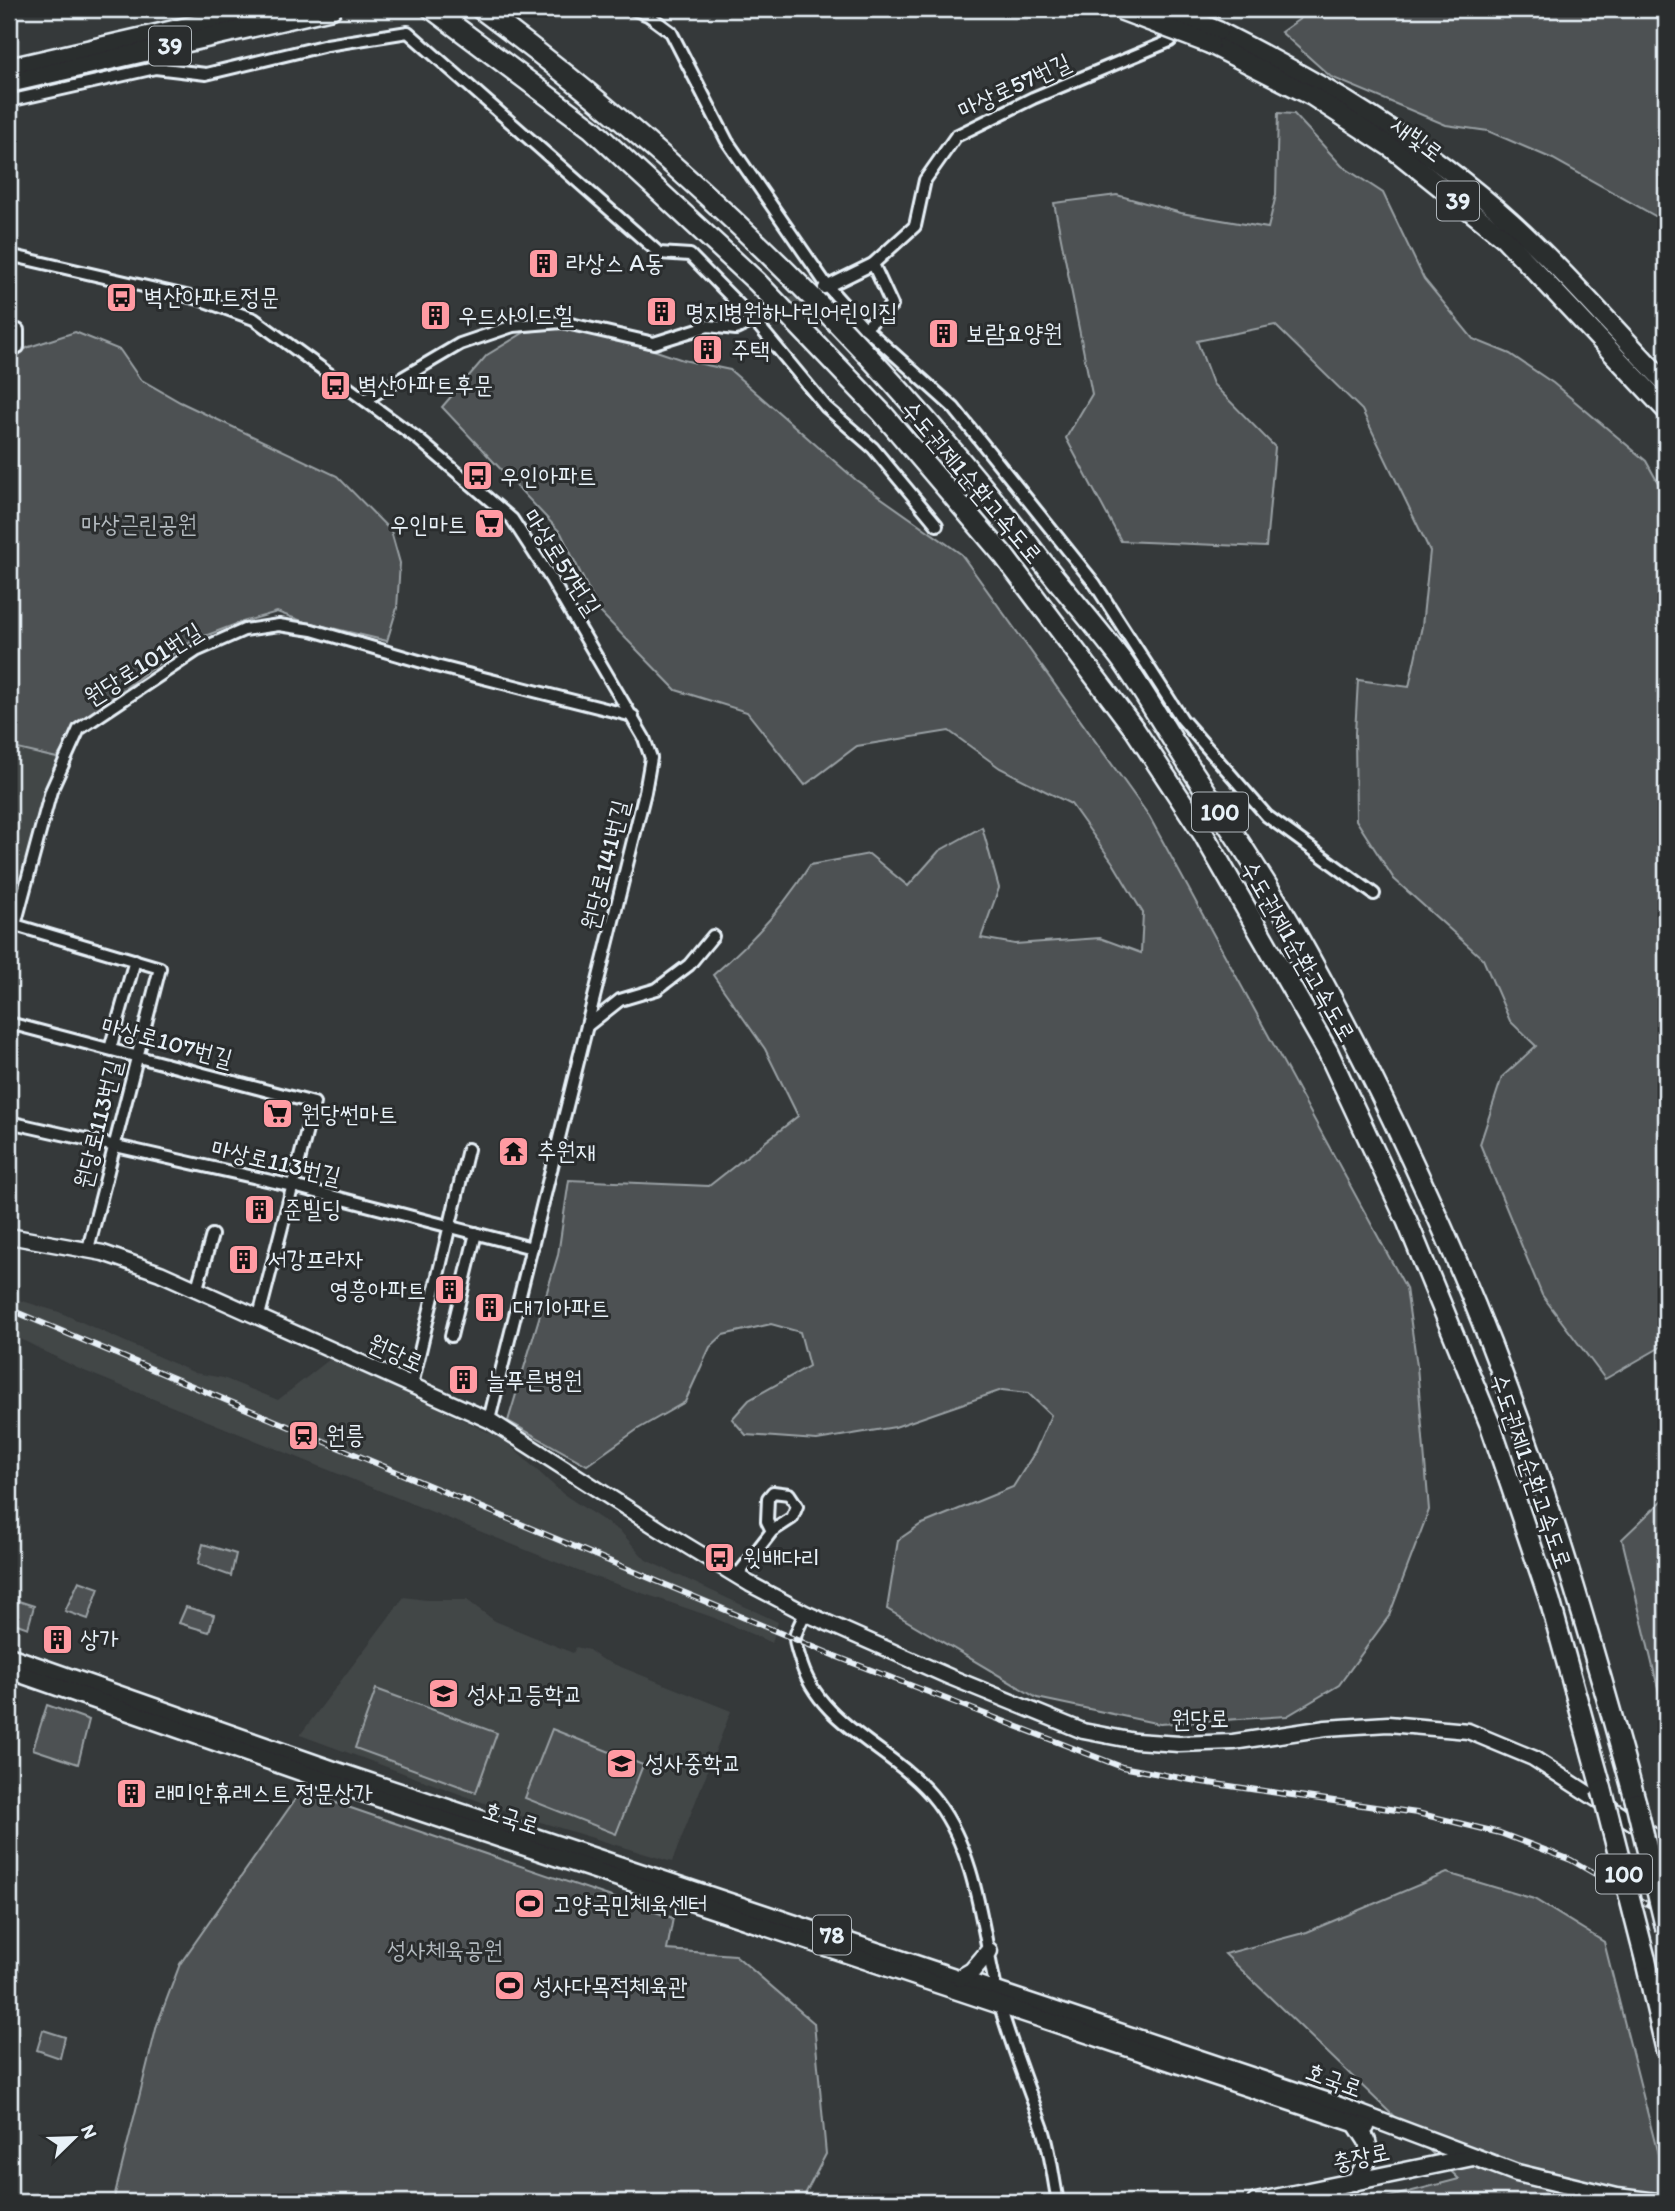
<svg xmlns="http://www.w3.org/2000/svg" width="1675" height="2211" viewBox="0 0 1675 2211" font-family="Itim,'Poor Story',sans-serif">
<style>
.built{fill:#424647}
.green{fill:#4d5152;stroke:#9aa1a5;stroke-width:2}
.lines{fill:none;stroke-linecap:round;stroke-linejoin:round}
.minor-tunnel{stroke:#505556;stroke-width:10;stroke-dasharray:10 5;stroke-linecap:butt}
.minor-casing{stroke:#e8f1f8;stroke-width:16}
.secondary-casing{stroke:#e8f1f8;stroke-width:19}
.primary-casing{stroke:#e8f1f8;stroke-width:21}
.trunk-casing{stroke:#e8f1f8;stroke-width:23}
.motorway-casing{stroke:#e8f1f8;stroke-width:24}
.minor{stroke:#2a2d2e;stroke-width:10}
.secondary{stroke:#2a2d2e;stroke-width:14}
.primary{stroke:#2a2d2e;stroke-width:16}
.trunk{stroke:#2a2d2e;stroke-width:18}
.motorway{stroke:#2a2d2e;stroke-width:19}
.rail-casing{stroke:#e8f1f8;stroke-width:6}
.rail{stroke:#2a2d2e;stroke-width:3.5;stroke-dasharray:10;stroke-linecap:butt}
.trunk-bridge-casing{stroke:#e8f1f8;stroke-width:23;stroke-linecap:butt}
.motorway-bridge-casing{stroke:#e8f1f8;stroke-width:24;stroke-linecap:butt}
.trunk-bridge{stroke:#2a2d2e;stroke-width:18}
.motorway-bridge{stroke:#2a2d2e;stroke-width:19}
.labels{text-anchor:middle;stroke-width:6;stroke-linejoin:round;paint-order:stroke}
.shield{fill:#2a2d2e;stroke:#afb6bb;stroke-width:2}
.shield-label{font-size:23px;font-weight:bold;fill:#e8f1f8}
.street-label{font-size:24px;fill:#e8f1f8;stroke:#2a2d2e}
.poi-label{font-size:24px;fill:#e8f1f8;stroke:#2a2d2e;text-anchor:start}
.park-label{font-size:24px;fill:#b2b9be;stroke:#2a2d2e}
</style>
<rect width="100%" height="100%" fill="#35393a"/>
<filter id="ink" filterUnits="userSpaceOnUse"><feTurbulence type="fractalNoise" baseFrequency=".0143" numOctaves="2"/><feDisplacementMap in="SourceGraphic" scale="14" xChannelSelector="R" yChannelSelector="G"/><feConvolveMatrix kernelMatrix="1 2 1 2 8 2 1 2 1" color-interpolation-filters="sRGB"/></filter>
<g filter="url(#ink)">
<g class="built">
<path d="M9 747 57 758 47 782 9 921Z"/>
<path d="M9 1297 59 1312 195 1373 223 1378 278 1400 330 1359 393 1386 504 1440 563 1494 621 1532 646 1560 778 1622 772 1643 712 1617 578 1571 77 1368 9 1333Z"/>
<path d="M404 1597 426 1600H467L495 1621 573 1653 576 1647 589 1650 601 1659 731 1711 672 1862 514 1814 300 1735Z"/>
</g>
<g class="green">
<path d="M1314 9H1666V222L1553 159 1488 131 1446 125 1331 77 1281 32Z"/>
<path d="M1278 113 1294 114 1342 166 1383 193 1424 279 1473 339 1510 354 1553 383 1646 461 1666 497V744L1661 765 1666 832V1344L1605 1379 1542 1295 1480 1144 1502 1077 1536 1046 1510 1021 1483 959 1394 879 1356 820 1355 733 1358 680 1409 687 1422 626 1430 551 1362 410 1275 325 1197 341 1213 384 1275 447 1266 547 1121 541 1066 438 1092 394 1054 203 1117 195 1181 213 1268 228 1276 195Z"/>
<path d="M582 326 683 360 730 370 856 480 961 554 1149 816 1406 1288 1417 1366 1429 1510 1389 1616 1339 1685 1287 1716 1160 1724 1037 1698 887 1609 898 1540 920 1525 1013 1487 1035 1452 1051 1415 1028 1393 1002 1390 895 1427 817 1440 746 1435 732 1419 749 1400 809 1366 800 1332 771 1324 723 1335 710 1347 685 1402 638 1429 587 1465 508 1421 558 1255 569 1180 709 1186 798 1116 765 1049 713 975C752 942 783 908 810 865L869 854 908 886 939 851 982 827 999 888 981 938 1015 944 1100 938 1141 953 1143 913 1113 863 1071 804 1000 768 949 731 857 746 805 785 747 712 676 690 599 611 561 533 442 407 487 355 525 332Z"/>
<path d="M75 332 120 350 140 379 180 402 337 476 391 531 400 563 397 608 387 641 302 621 277 612 239 623 192 641 144 674 78 724 57 758 9 747V359L29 347Z"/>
<path d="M1666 1497V1721L1622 1539Z"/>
<path d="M203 1544 236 1554 231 1576 198 1564Z"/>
<path d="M79 1581 99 1588 88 1619 65 1611Z"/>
<path d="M9 1598 34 1606 28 1628 9 1621Z"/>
<path d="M186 1607 214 1615 209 1632 179 1623Z"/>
<path d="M376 1689 497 1733 476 1792 355 1748Z"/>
<path d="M47 1705 89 1720 78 1764 33 1749Z"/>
<path d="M552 1729 643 1765 616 1834 525 1798Z"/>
<path d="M301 1791 673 1918 667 1950 735 1955 814 2023 826 2154 801 2202H113L157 2025 180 1964Z"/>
<path d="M1447 1873 1534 1899 1604 1942 1666 2186V2202H1370L1459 2179 1225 1954 1307 1932Z"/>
<path d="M43 2030 65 2037 60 2058 37 2050Z"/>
</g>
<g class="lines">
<path class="minor-tunnel" d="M763 316 811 294"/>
<defs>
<g id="minor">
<path d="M633 9 648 15 671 32 727 141 828 287 865 328 954 408 1095 584 1182 719 1267 816 1374 894"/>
<path d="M9 101 155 68 206 74 327 45 408 32 659 253 690 255 754 320 826 407 873 448 937 525"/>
<path d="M9 255 199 299 254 319 418 439 512 519 551 579 644 738 651 758 645 792 489 1420"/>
<path d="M824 288 873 264 915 226 925 180 956 136 1033 98 1170 41 1203 9"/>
<path d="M865 328 892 305 873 264"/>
<path d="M9 352 18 347V330"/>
<path d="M365 400 460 344 513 326 562 322 654 343 708 326 736 329 763 316"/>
<path d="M15 925 160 968 88 1249"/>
<path d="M9 933 15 925 51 791 79 729 196 651 244 630 279 625 312 630 436 666 633 716"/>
<path d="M9 1023 314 1103 259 1316"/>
<path d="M587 1026 620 1000 657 989 689 965 713 936"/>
<path d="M110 1049 135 960"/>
<path d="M9 1122 293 1186 532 1248"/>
<path d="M197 1288 212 1235"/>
<path d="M451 1336 476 1233"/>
<path d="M412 1385 468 1149"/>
<path d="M737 1576 772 1531 792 1518 797 1506 789 1494 773 1492 768 1498 767 1521 772 1531"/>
<path d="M805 1613C802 1621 796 1630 795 1638 795 1644 798 1653 800 1659 818 1727 897 1749 937 1802 981 1861 982 1941 1001 2009 1013 2050 1029 2089 1043 2129 1051 2153 1053 2178 1058 2202"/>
</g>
<path id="secondary" d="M9 1236 103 1253 160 1273 489 1420 661 1530 750 1584 805 1613 950 1677 1083 1731 1135 1741 1179 1744 1233 1742 1326 1728 1388 1724 1468 1731 1533 1758 1666 1844"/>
<g id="primary">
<path d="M9 1656 334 1770 1326 2101 1517 2173 1617 2197 1657 2202"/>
<path d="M9 1670 318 1778 1366 2127"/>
<path d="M960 1978 972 1971 989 1951"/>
<path d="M1355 2182 1370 2156 1367 2141 1356 2124"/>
<path d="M1256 2202 1473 2157"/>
</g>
<g id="trunk">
<path d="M1218 31C1323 84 1424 143 1511 222 1566 272 1615 330 1666 383"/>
<path d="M1210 44 1312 96 1393 149 1504 238 1666 410"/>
<path d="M9 68 265 9"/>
<path d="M9 83 332 9"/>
</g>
<g id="motorway">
<path d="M432 9 592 129 757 282 883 414 1004 556 1135 730 1204 835 1328 1052 1407 1221 1490 1424 1550 1601 1602 1790"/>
<path d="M481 9C691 165 882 353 1041 560 1068 595 1097 627 1123 662 1146 695 1166 730 1188 764 1224 819 1261 873 1294 930 1355 1037 1409 1150 1458 1264 1533 1438 1586 1620 1636 1803"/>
<path d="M1645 1958 1666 2049"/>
</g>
</defs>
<use href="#minor" class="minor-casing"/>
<use href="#secondary" class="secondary-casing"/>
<use href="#primary" class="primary-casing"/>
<use href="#trunk" class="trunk-casing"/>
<use href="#motorway" class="motorway-casing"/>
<use href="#minor" class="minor"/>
<use href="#secondary" class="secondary"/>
<use href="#primary" class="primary"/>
<use href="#trunk" class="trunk"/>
<use href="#motorway" class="motorway"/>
<defs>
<path id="rail" d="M9 1309 835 1656 1122 1767 1202 1782 1417 1813 1500 1833 1571 1860 1666 1915"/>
</defs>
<use href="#rail" class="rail-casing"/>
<use href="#rail" class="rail"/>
<defs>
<g id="trunk-bridge">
<path d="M1165 9 1218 31"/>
<path d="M1120 10 1210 44"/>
</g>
<g id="motorway-bridge">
<path d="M1602 1790 1645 1958"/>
<path d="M1636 1803 1666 1929"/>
</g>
</defs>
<use href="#trunk-bridge" class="trunk-bridge-casing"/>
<use href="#motorway-bridge" class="motorway-bridge-casing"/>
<use href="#trunk-bridge" class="trunk-bridge"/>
<use href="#motorway-bridge" class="motorway-bridge"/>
</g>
</g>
<defs>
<symbol id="building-square" viewBox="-11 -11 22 22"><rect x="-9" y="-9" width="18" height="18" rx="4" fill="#ff9aa2" stroke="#2a2d2e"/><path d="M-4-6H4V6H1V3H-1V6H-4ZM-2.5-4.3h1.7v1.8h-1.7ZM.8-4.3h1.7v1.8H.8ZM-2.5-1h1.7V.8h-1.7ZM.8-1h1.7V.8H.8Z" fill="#111"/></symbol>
<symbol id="bus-square" viewBox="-11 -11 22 22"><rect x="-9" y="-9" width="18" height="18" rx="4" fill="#ff9aa2" stroke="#2a2d2e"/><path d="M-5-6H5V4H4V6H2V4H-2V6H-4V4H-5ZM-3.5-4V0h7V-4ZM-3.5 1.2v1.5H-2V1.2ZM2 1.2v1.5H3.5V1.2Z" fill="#111"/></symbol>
<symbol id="supermarket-square" viewBox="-11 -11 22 22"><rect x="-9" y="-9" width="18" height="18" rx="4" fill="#ff9aa2" stroke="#2a2d2e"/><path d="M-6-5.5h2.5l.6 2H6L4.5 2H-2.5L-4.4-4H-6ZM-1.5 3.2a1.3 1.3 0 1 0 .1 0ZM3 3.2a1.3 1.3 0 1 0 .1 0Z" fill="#111"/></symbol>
<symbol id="temple-square" viewBox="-11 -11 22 22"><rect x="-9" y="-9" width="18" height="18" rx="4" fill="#ff9aa2" stroke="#2a2d2e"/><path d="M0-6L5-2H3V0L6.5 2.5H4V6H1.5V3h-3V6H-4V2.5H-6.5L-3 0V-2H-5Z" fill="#111"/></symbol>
<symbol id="station-square" viewBox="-11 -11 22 22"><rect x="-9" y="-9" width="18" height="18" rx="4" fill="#ff9aa2" stroke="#2a2d2e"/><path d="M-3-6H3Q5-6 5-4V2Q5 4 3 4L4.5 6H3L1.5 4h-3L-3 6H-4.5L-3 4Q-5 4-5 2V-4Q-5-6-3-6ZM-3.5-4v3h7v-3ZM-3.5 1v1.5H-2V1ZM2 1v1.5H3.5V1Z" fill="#111"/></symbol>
<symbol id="school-square" viewBox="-11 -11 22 22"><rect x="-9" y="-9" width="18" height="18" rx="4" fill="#ff9aa2" stroke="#2a2d2e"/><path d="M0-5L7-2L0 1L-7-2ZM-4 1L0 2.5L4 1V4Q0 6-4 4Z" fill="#111"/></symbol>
<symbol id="stadium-square" viewBox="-11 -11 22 22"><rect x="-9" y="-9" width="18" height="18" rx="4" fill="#ff9aa2" stroke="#2a2d2e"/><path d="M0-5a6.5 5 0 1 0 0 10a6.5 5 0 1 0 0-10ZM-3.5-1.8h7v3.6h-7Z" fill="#111"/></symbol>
</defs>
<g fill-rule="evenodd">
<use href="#building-square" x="526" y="246" width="35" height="35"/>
<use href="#bus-square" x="104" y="280" width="35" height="35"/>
<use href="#building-square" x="644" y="294" width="35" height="35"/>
<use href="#building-square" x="418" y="298" width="35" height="35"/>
<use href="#building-square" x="926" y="316" width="35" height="35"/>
<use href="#building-square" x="690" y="332" width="35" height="35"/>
<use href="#bus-square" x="318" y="368" width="35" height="35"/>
<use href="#bus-square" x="460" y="458" width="35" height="35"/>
<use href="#supermarket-square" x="472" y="506" width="35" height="35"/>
<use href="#supermarket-square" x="260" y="1096" width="35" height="35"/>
<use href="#temple-square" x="496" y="1134" width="35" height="35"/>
<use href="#building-square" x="242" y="1192" width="35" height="35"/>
<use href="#building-square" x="226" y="1242" width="35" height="35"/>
<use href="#building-square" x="432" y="1272" width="35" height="35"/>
<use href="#building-square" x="472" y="1290" width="35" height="35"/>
<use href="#building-square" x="446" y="1362" width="35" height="35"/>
<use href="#station-square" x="286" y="1418" width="35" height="35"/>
<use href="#bus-square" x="702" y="1540" width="35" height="35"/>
<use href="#building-square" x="40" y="1622" width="35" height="35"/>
<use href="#school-square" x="426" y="1676" width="35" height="35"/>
<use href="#school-square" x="604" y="1746" width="35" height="35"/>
<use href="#building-square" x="114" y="1776" width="35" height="35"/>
<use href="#stadium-square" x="512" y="1886" width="35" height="35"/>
<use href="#stadium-square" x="492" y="1968" width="35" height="35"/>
</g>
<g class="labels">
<g class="shield">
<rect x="149" y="26.5" width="42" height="39" rx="5"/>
<rect x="1437" y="181.5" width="42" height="39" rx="5"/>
<rect x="1192" y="792.5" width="56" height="39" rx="5"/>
<rect x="1596" y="1854.5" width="56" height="39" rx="5"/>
<rect x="813" y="1915.5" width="38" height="39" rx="5"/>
</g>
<g class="shield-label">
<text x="170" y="54">39</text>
<text x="1458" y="209">39</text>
<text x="1220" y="820">100</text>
<text x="1624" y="1882">100</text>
<text x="832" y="1943">78</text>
</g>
<g class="street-label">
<text transform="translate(1014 86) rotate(-25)" y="8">마상로57번길</text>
<text transform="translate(1417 139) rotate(37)" y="8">새빛로</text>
<text transform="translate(972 482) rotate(50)" y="8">수도권제1순환고속도로</text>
<text transform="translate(562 562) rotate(57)" y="8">마상로57번길</text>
<text transform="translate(143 664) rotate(-32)" y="8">원당로101번길</text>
<text transform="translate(605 865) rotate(-76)" y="8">원당로141번길</text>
<text transform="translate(1298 951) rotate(60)" y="8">수도권제1순환고속도로</text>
<text transform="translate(167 1042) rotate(15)" y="8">마상로107번길</text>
<text transform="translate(98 1124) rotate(-76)" y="8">원당로113번길</text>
<text transform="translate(276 1162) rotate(13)" y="8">마상로113번길</text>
<text transform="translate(396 1353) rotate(24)" y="8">원당로</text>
<text transform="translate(1531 1471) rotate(71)" y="8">수도권제1순환고속도로</text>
<text transform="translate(1200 1719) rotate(-1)" y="8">원당로</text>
<text transform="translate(511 1818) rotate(18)" y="8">호국로</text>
<text transform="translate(1334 2080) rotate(20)" y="8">호국로</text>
<text transform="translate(1361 2157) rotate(-12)" y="8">충장로</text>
</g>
<g class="poi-label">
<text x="566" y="271">라상스 A동</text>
<text x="144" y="305">벽산아파트정문</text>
<text x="685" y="320">명지병원하나린어린이집</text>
<text x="458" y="323">우드사이드힐</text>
<text x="966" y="341">보람요양원</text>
<text x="731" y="358">주택</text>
<text x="358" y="393">벽산아파트후문</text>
<text x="500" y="484">우인아파트</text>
<text x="467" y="532" text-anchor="end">우인마트</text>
<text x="301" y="1122">원당썬마트</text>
<text x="537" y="1159">추원재</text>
<text x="283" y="1217">준빌딩</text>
<text x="267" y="1267">서강프라자</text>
<text x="426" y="1298" text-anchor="end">영흥아파트</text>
<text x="513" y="1316">대기아파트</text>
<text x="486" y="1388">늘푸른병원</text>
<text x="326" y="1443">원릉</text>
<text x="743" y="1566">윗배다리</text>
<text x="80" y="1647">상가</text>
<text x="467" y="1702">성사고등학교</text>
<text x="645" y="1771">성사중학교</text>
<text x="155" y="1801">래미안휴레스트 정문상가</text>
<text x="553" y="1912">고양국민체육센터</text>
<text x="533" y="1994">성사다목적체육관</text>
</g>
<g class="park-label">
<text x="139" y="532">마상근린공원</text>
<text x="445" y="1958">성사체육공원</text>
</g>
</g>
<rect width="1675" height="2211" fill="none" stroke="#2a2d2e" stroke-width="35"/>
<rect x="18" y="18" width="1640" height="2176" fill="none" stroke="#e8f1f8" stroke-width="2.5" filter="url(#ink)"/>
<g transform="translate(74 2138) rotate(67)" stroke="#2a2d2e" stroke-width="5" paint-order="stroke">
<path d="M0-5L12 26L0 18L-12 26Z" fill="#e8f1f8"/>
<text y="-10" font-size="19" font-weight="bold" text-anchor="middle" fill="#e8f1f8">N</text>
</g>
</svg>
